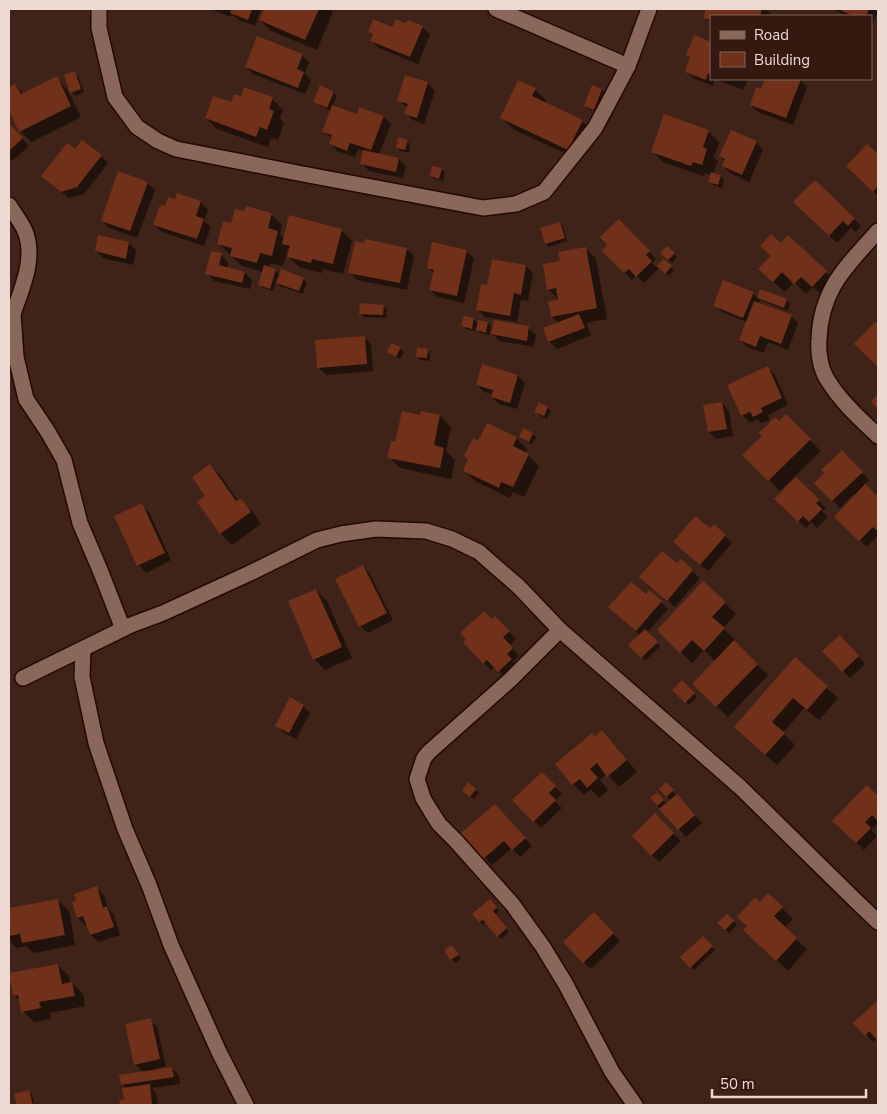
<svg xmlns="http://www.w3.org/2000/svg" width="887" height="1114" viewBox="0 0 887 1114" font-family="'Nunito Sans',sans-serif">
<style>
.shadow{fill:#0007}
.building{fill:#70301a}
.lines{fill:none;stroke-linecap:round;stroke-linejoin:round}
.minor-casing{stroke:#250a03;stroke-width:18}
.minor{stroke:#89675b;stroke-width:15}
</style>
<rect width="100%" height="100%" fill="#3f2218"/>
<g class="shadow">
<path d="M210 9H261L255 26 239 20 232 14 231 17Z"/>
<path d="M265 9H330L333 12 317 50 271 31 260 20Z"/>
<path d="M708 9H766L770 13 769 16H711V24L705 17Z"/>
<path d="M832 9H878V12L871 27V16H847Z"/>
<path d="M406 24 422 27 430 34 418 64 379 48 372 41 374 36 370 32 393 28Z"/>
<path d="M711 43V79H748L743 90 715 79 713 86 693 78 686 71 691 59 688 55Z"/>
<path d="M302 55 309 62 305 74 311 80 305 94 253 74 246 67Z"/>
<path d="M74 73 78 76 84 92 75 96 72 92Z"/>
<path d="M406 77 428 84 435 91 424 124 413 120 406 113 408 108 398 100Z"/>
<path d="M56 78 67 89 81 117 31 142 20 131 9 107V89L15 85 24 94Z"/>
<path d="M766 79H796L800 80 807 87 793 125 758 112 751 105 762 90Z"/>
<path d="M519 82 535 90 546 100 545 103 582 121 593 132 579 160 513 129 502 118Z"/>
<path d="M602 90 605 93 598 112 588 109 585 105Z"/>
<path d="M334 93 337 96 332 107 357 116 384 117 391 124 379 154 399 159 406 166 403 178 369 171 361 163 364 151 358 149 355 157 337 151 330 144 332 139 324 131 331 111 318 105 315 102Z"/>
<path d="M272 99 283 110 280 118 284 123 278 140 271 138 268 147 217 129 206 118 231 104Z"/>
<path d="M9 124 29 146 12 161 9 158Z"/>
<path d="M708 131 719 142 714 157 718 161 713 174 721 176 724 180 722 188 713 185 710 182 712 175 704 173 703 176 663 162 652 151Z"/>
<path d="M407 141 410 144 409 153 400 151 397 147Z"/>
<path d="M756 142 763 150 749 182 730 173 723 166 725 161 720 156Z"/>
<path d="M867 146 878 156V196L848 166Z"/>
<path d="M75 151 101 156 108 163 84 194 69 198 50 183Z"/>
<path d="M433 167 442 169 445 173 443 181 434 179 431 176Z"/>
<path d="M815 181 861 226 856 232 851 228 837 243 795 202Z"/>
<path d="M147 183 155 190 137 238 109 228 102 221Z"/>
<path d="M178 195 201 202 208 210 204 221 211 227 204 246 162 232 154 225 165 208 176 201Z"/>
<path d="M245 213 271 214 282 225 280 234 285 239 341 230 352 241 343 274 323 269 322 273 299 267 288 256 290 250 288 248 283 266 270 263 269 268 275 270 280 275 303 279 307 282 303 294 280 286 276 282 273 291 263 288 260 285 263 272 242 266 218 243 232 225Z"/>
<path d="M619 220 656 259 652 263 657 268 664 261 674 270 669 276 659 268 644 283 636 276 632 280 604 251 609 245Z"/>
<path d="M560 223 563 226 567 241 549 247 546 244Z"/>
<path d="M788 237 837 283 824 297 813 287 806 294 794 282 785 292 771 280 781 245Z"/>
<path d="M129 243 136 250 133 265 103 258 96 251Z"/>
<path d="M585 248 596 259 607 319 586 323 591 335 557 349 550 342 544 329 559 323 552 317 560 301 548 289 562 262Z"/>
<path d="M667 248 677 257 672 263 662 253Z"/>
<path d="M407 249 414 256 407 290 357 280 350 272Z"/>
<path d="M467 251 474 259 464 303 438 297 430 290 434 273 428 267Z"/>
<path d="M221 255 228 262 227 268 245 273 252 280 250 289 214 281 207 273Z"/>
<path d="M526 266 533 273 528 301 521 300 517 322 485 317 478 310Z"/>
<path d="M761 291 787 300 790 304 788 311 760 300 759 303 791 316 798 323 788 350 768 342 764 353 747 347 740 340 747 322 722 312 715 305 753 293 758 298Z"/>
<path d="M383 306 387 309 386 318 364 317 361 313Z"/>
<path d="M473 319 478 324 488 323 491 327 489 335 480 333 475 328V331L466 329 463 326Z"/>
<path d="M528 328 536 335 534 347 500 341 492 334Z"/>
<path d="M364 337 371 345 373 371 326 375 319 368Z"/>
<path d="M400 348 404 352 400 359 392 355 388 352Z"/>
<path d="M427 350 430 353V361L421 360 417 357Z"/>
<path d="M483 366 518 376 525 383 517 409 499 404 492 397 493 394 484 392 477 385Z"/>
<path d="M767 368 775 375 788 405 768 415 770 420 761 423 757 419 750 423 742 415 728 385Z"/>
<path d="M722 403 729 411 733 436 716 439 709 432Z"/>
<path d="M539 404 548 408 551 411 547 419 539 415 536 411Z"/>
<path d="M440 416 451 427 446 451 455 460 451 479 400 468 389 457 396 444 421 417Z"/>
<path d="M786 416 821 451 780 491 744 455Z"/>
<path d="M532 434 536 437 532 444 524 440 520 437Z"/>
<path d="M516 438 527 449 525 453 528 455 539 466 524 497 513 492 510 498 475 481 464 470 479 443Z"/>
<path d="M842 452 869 480 864 485 878 498V535L867 547 835 517 856 495 854 494 840 508 816 483 826 473Z"/>
<path d="M210 465 221 476 239 502 242 501 253 512 261 524 232 545 221 534 199 502 207 497Z"/>
<path d="M796 478 826 508 822 511 828 517 817 528 811 522 806 528 776 499Z"/>
<path d="M141 505 149 512 171 560 146 573 139 565 116 517Z"/>
<path d="M710 530 725 536 732 543 708 571 681 549Z"/>
<path d="M681 561 700 578 675 607 648 584 677 565Z"/>
<path d="M363 566 370 574 393 620 368 633 360 626Z"/>
<path d="M316 590 327 601 352 658 325 670 314 659Z"/>
<path d="M646 596 661 602 668 609 647 633 660 646 645 661 630 645 640 635 617 614Z"/>
<path d="M725 603 736 614 723 628 735 640 734 642 768 675 728 717 693 684 715 661 704 650 692 663 669 641Z"/>
<path d="M495 618 516 639 510 645 519 656 513 662 518 667 506 678 495 667 491 670 484 663 492 620Z"/>
<path d="M847 644 865 664 850 678 843 671Z"/>
<path d="M795 659 838 698 819 720 804 708 783 733 795 745 777 765 747 738Z"/>
<path d="M682 682 697 697 689 705 674 690Z"/>
<path d="M303 706 310 713 296 739 284 733 277 725Z"/>
<path d="M602 732 613 743 637 772 619 787 607 774 600 780 608 790 599 798 591 789 584 795 573 784 595 738Z"/>
<path d="M542 774 562 794 555 801 562 808 541 828 514 800Z"/>
<path d="M666 784 702 823 686 837 651 799 657 793 667 804 671 801 660 789Z"/>
<path d="M867 787 878 798V823L871 830 877 836 864 850 834 821Z"/>
<path d="M475 790 479 793 474 799 466 794Z"/>
<path d="M502 812 532 846 520 857 512 848 492 865 463 834Z"/>
<path d="M655 815 681 841 659 862 633 836Z"/>
<path d="M96 888 104 895 108 908 114 915 120 935 98 942 91 935 87 924 85 925 78 918 73 903Z"/>
<path d="M58 900 69 911 75 945 34 953 26 946 16 948 9 940V909Z"/>
<path d="M490 901 499 911 495 915 509 932 501 939 486 922 483 925 474 915Z"/>
<path d="M760 904 782 908 793 919 784 928 807 949 788 971 756 941 749 927Z"/>
<path d="M594 913 620 941 591 969 564 942Z"/>
<path d="M727 915 737 925 729 933 719 923Z"/>
<path d="M703 937 715 950 694 970 682 958Z"/>
<path d="M455 949 461 959 455 963 445 950Z"/>
<path d="M58 965 69 976 70 983H72L83 994 85 1006 50 1013 51 1019 34 1022 23 1011 21 1002 14 995Z"/>
<path d="M878 1002V1039L877 1038 873 1042 855 1023Z"/>
<path d="M150 1020 157 1027 166 1066 156 1069 157 1071 172 1068 179 1076 180 1084 152 1088 156 1093 158 1105H121V1101H125L127 1089 122 1084 143 1072 136 1065 126 1025Z"/>
<path d="M28 1091 32 1095 35 1105H18L15 1095Z"/>
</g>
<g class="building">
<path d="M232 9H252L248 20 230 13Z"/>
<path d="M264 9H319L305 40 259 20Z"/>
<path d="M706 9H762L760 16H711V20L703 18Z"/>
<path d="M838 9H869L866 16H853Z"/>
<path d="M373 19 392 27 396 19 405 23 408 20 423 26 410 57 370 41 373 34 368 32Z"/>
<path d="M694 35 711 42V74L708 73 706 80 685 72 690 57 686 55Z"/>
<path d="M257 36 303 54 297 69 304 72 298 88 245 67Z"/>
<path d="M75 71 81 89 70 93 64 75Z"/>
<path d="M405 75 428 82 417 118 404 114 408 104 397 101Z"/>
<path d="M57 76 71 106 19 132 9 110V87L15 84 21 94Z"/>
<path d="M765 79H801L786 118 750 105 756 87 761 89Z"/>
<path d="M518 80 536 88 532 96 583 120 568 150 500 118Z"/>
<path d="M320 85 334 92 327 108 313 102Z"/>
<path d="M592 85 602 89 594 110 584 106Z"/>
<path d="M244 87 273 97 269 109 274 111 267 130 260 127 256 137 205 118 213 96 231 102 234 94 241 96Z"/>
<path d="M332 105 357 114 359 107 384 116 371 150 350 143 347 151 329 144 332 135 322 132Z"/>
<path d="M664 114 709 130 703 147 707 149 702 165 693 162 691 166 651 152Z"/>
<path d="M9 123 23 138 9 151Z"/>
<path d="M731 130 757 141 742 175 722 166 725 159 719 156Z"/>
<path d="M398 137 408 140 405 150 396 148Z"/>
<path d="M82 140 102 155 77 187 61 192 41 176 67 143 75 149Z"/>
<path d="M867 144 878 154V186L873 192 846 166Z"/>
<path d="M363 150 399 158 396 172 360 164Z"/>
<path d="M432 166 442 168 439 179 430 176Z"/>
<path d="M118 171 148 182 130 231 101 221Z"/>
<path d="M711 172 721 175 718 185 708 182Z"/>
<path d="M815 180 855 218 848 226 843 221 829 236 793 202Z"/>
<path d="M177 193 201 201 196 216 204 219 197 239 153 225 160 205 165 206 168 197 175 199Z"/>
<path d="M246 206 272 213 268 228 278 231 272 256 260 253 257 263 230 256 232 248 217 244 223 221 231 223 235 209 244 211Z"/>
<path d="M289 215 342 229 333 264 312 259 311 263 287 257 290 246 282 244Z"/>
<path d="M619 219 650 251 646 255 652 261 636 277 629 269 624 273 602 251 607 245 600 237Z"/>
<path d="M560 222 565 238 545 244 540 228Z"/>
<path d="M771 234 781 243 788 235 827 271 812 287 801 277 794 284 782 272 773 282 758 269 771 256 760 246Z"/>
<path d="M98 235 129 242 126 259 95 251Z"/>
<path d="M365 239 407 248 400 283 348 273 355 241 364 243Z"/>
<path d="M432 242 467 250 457 296 429 290 434 270 427 268Z"/>
<path d="M667 246 675 253 668 260 660 253Z"/>
<path d="M586 247 597 308 551 317 548 301 558 300 556 288 547 290 543 264 560 261 558 252Z"/>
<path d="M211 251 222 253 219 265 245 272 242 283 205 274Z"/>
<path d="M492 259 526 265 521 295 514 293 510 316 476 310 481 284 487 285Z"/>
<path d="M664 259 672 266 665 274 657 266Z"/>
<path d="M264 265 276 269 270 289 258 285Z"/>
<path d="M281 269 304 278 299 291 276 283Z"/>
<path d="M723 280 754 292 743 318 713 306Z"/>
<path d="M760 289 787 299 784 308 757 298Z"/>
<path d="M754 301 792 315 781 344 760 336 756 347 739 340Z"/>
<path d="M360 303 384 305 383 315 359 314Z"/>
<path d="M579 314 585 328 548 342 543 328Z"/>
<path d="M464 316 474 318 472 329 461 326Z"/>
<path d="M478 320 488 322 486 333 476 330Z"/>
<path d="M494 320 529 326 527 341 491 334Z"/>
<path d="M875 322 878 325V367L854 344Z"/>
<path d="M365 336 367 364 317 368 315 340Z"/>
<path d="M391 343 401 347 396 357 387 352Z"/>
<path d="M417 347 428 349 427 358 416 357Z"/>
<path d="M482 364 518 375 510 403 491 397 493 390 476 385Z"/>
<path d="M768 366 782 398 761 408 763 412 753 417 750 412 741 416 727 385Z"/>
<path d="M878 394V409L871 402Z"/>
<path d="M539 402 548 407 544 416 534 412Z"/>
<path d="M722 402 727 429 708 432 703 405Z"/>
<path d="M402 411 420 415 421 411 440 415 434 445 444 448 440 468 387 458 391 441 395 442Z"/>
<path d="M786 414 811 439 768 481 742 455 762 436 759 433 775 417 779 421Z"/>
<path d="M487 423 517 437 513 446 529 454 513 487 501 482 499 488 463 471 468 459 464 456 473 438 478 441Z"/>
<path d="M523 428 533 433 529 442 519 437Z"/>
<path d="M842 450 863 472 832 501 814 483 824 473 821 470Z"/>
<path d="M210 464 236 501 242 499 251 512 220 534 197 502 205 496 192 477Z"/>
<path d="M796 477 820 500 816 503 822 509 809 522 803 516 798 522 774 499Z"/>
<path d="M865 484 878 497V528L876 530 873 527 859 541 834 517Z"/>
<path d="M142 503 165 553 137 566 114 516Z"/>
<path d="M695 516 710 528 714 524 726 535 700 565 673 542Z"/>
<path d="M662 551 677 563 681 559 693 570 667 601 639 577Z"/>
<path d="M363 565 387 613 359 627 335 579Z"/>
<path d="M703 581 726 602 712 617 725 628 704 651 692 640 680 653 657 630Z"/>
<path d="M631 582 646 594 649 590 662 601 636 631 608 607Z"/>
<path d="M316 589 342 647 313 660 288 601Z"/>
<path d="M484 611 492 619 495 616 510 631 503 637 513 648 507 654 512 659 498 672 487 660 483 664 463 642 466 639 460 633Z"/>
<path d="M645 629 658 642 641 658 628 645Z"/>
<path d="M840 635 859 656 842 672 822 651Z"/>
<path d="M734 640 758 664 716 707 692 684Z"/>
<path d="M795 657 828 686 807 710 793 698 772 722 785 733 765 755 734 727Z"/>
<path d="M682 680 695 693 685 703 672 690Z"/>
<path d="M290 697 304 705 289 733 275 726Z"/>
<path d="M602 730 627 760 607 777 597 763 590 769 598 778 587 788 580 779 572 785 555 764 592 733 595 736Z"/>
<path d="M542 772 556 786 549 793 556 800 533 822 512 800Z"/>
<path d="M468 782 476 789 470 797 462 791Z"/>
<path d="M666 782 674 790 666 797 659 789Z"/>
<path d="M867 785 878 796V821L872 815 865 822 871 828 856 843 832 821Z"/>
<path d="M657 792 664 800 657 806 650 798Z"/>
<path d="M677 794 695 815 678 830 659 809Z"/>
<path d="M495 804 526 838 512 850 504 841 483 859 461 833Z"/>
<path d="M655 813 674 833 651 856 632 836Z"/>
<path d="M97 886 103 908 107 906 114 927 90 935 83 916 77 918 72 902 76 901 74 894Z"/>
<path d="M768 893 783 907 774 916 797 938 776 961 743 930 747 926 737 917 755 897 760 902Z"/>
<path d="M58 899 65 935 22 943 20 934 9 936V908Z"/>
<path d="M490 899 497 907 493 911 507 928 497 937 483 920 479 922 472 914Z"/>
<path d="M594 912 614 933 583 963 563 942Z"/>
<path d="M727 914 734 921 725 930 717 923Z"/>
<path d="M703 936 713 946 690 968 680 957Z"/>
<path d="M452 945 459 955 450 960 444 950Z"/>
<path d="M58 964 62 984 72 982 75 996 39 1002 41 1008 21 1012 18 995 13 996 9 973Z"/>
<path d="M878 1000V1041L869 1031 865 1036 853 1023Z"/>
<path d="M151 1018 160 1059 134 1065 125 1024Z"/>
<path d="M172 1067 174 1077 121 1085 119 1075Z"/>
<path d="M150 1084 152 1105H120L119 1100 124 1099 122 1088Z"/>
<path d="M29 1090 33 1105H17L14 1094Z"/>
</g>
<g class="lines">
<defs>
<g id="minor">
<path d="M99 9V28L115 97 137 127 158 141 176 149 303 174 483 208 516 204 544 192 595 128 628 66 649 9"/>
<path d="M496 9 628 66"/>
<path d="M9 205C14 213 21 222 25 231 36 258 22 288 13 314"/>
<path d="M878 231C847 266 821 288 819 339 818 351 820 368 827 379 840 401 860 419 878 436"/>
<path d="M9 307 13 314 16 357 26 399 48 432 64 460 80 523 100 570 123 629"/>
<path d="M560 630 510 680 429 752 424 758 417 779 423 798 432 813 439 824 456 841 513 905 543 947 565 983 612 1072 635 1105"/>
<path d="M83 649 82 677 96 743 125 829 149 885 171 945 219 1052 246 1105"/>
<path d="M23 678 131 625 163 613 250 573 317 540 341 534 376 529 426 531 452 539 479 552 488 560 519 587 560 630 740 787 856 901 878 922"/>
</g>
</defs>
<use href="#minor" class="minor-casing"/>
<use href="#minor" class="minor"/>
</g>
<rect width="887" height="1114" fill="none" stroke="#edd8d2" stroke-width="20"/>
<rect x="710" y="15" width="162" height="65" fill="#35180f" stroke="#7f655d"/>
<rect x="720" y="31" width="25" height="8" fill="#89675b" stroke="#7f655d"/>
<text x="754" y="40" font-size="15" fill="#edd8d2">Road</text>
<rect x="720" y="52" width="25" height="15" fill="#70301a" stroke="#7f655d"/>
<text x="754" y="65" font-size="15" fill="#edd8d2">Building</text>
<path d="M712 1089v8h154v-8" fill="none" stroke="#edd8d2" stroke-width="2.5"/>
<text x="720" y="1089" font-size="15" fill="#edd8d2" stroke="#35180f" stroke-width="4" paint-order="stroke">50 m</text>
</svg>
